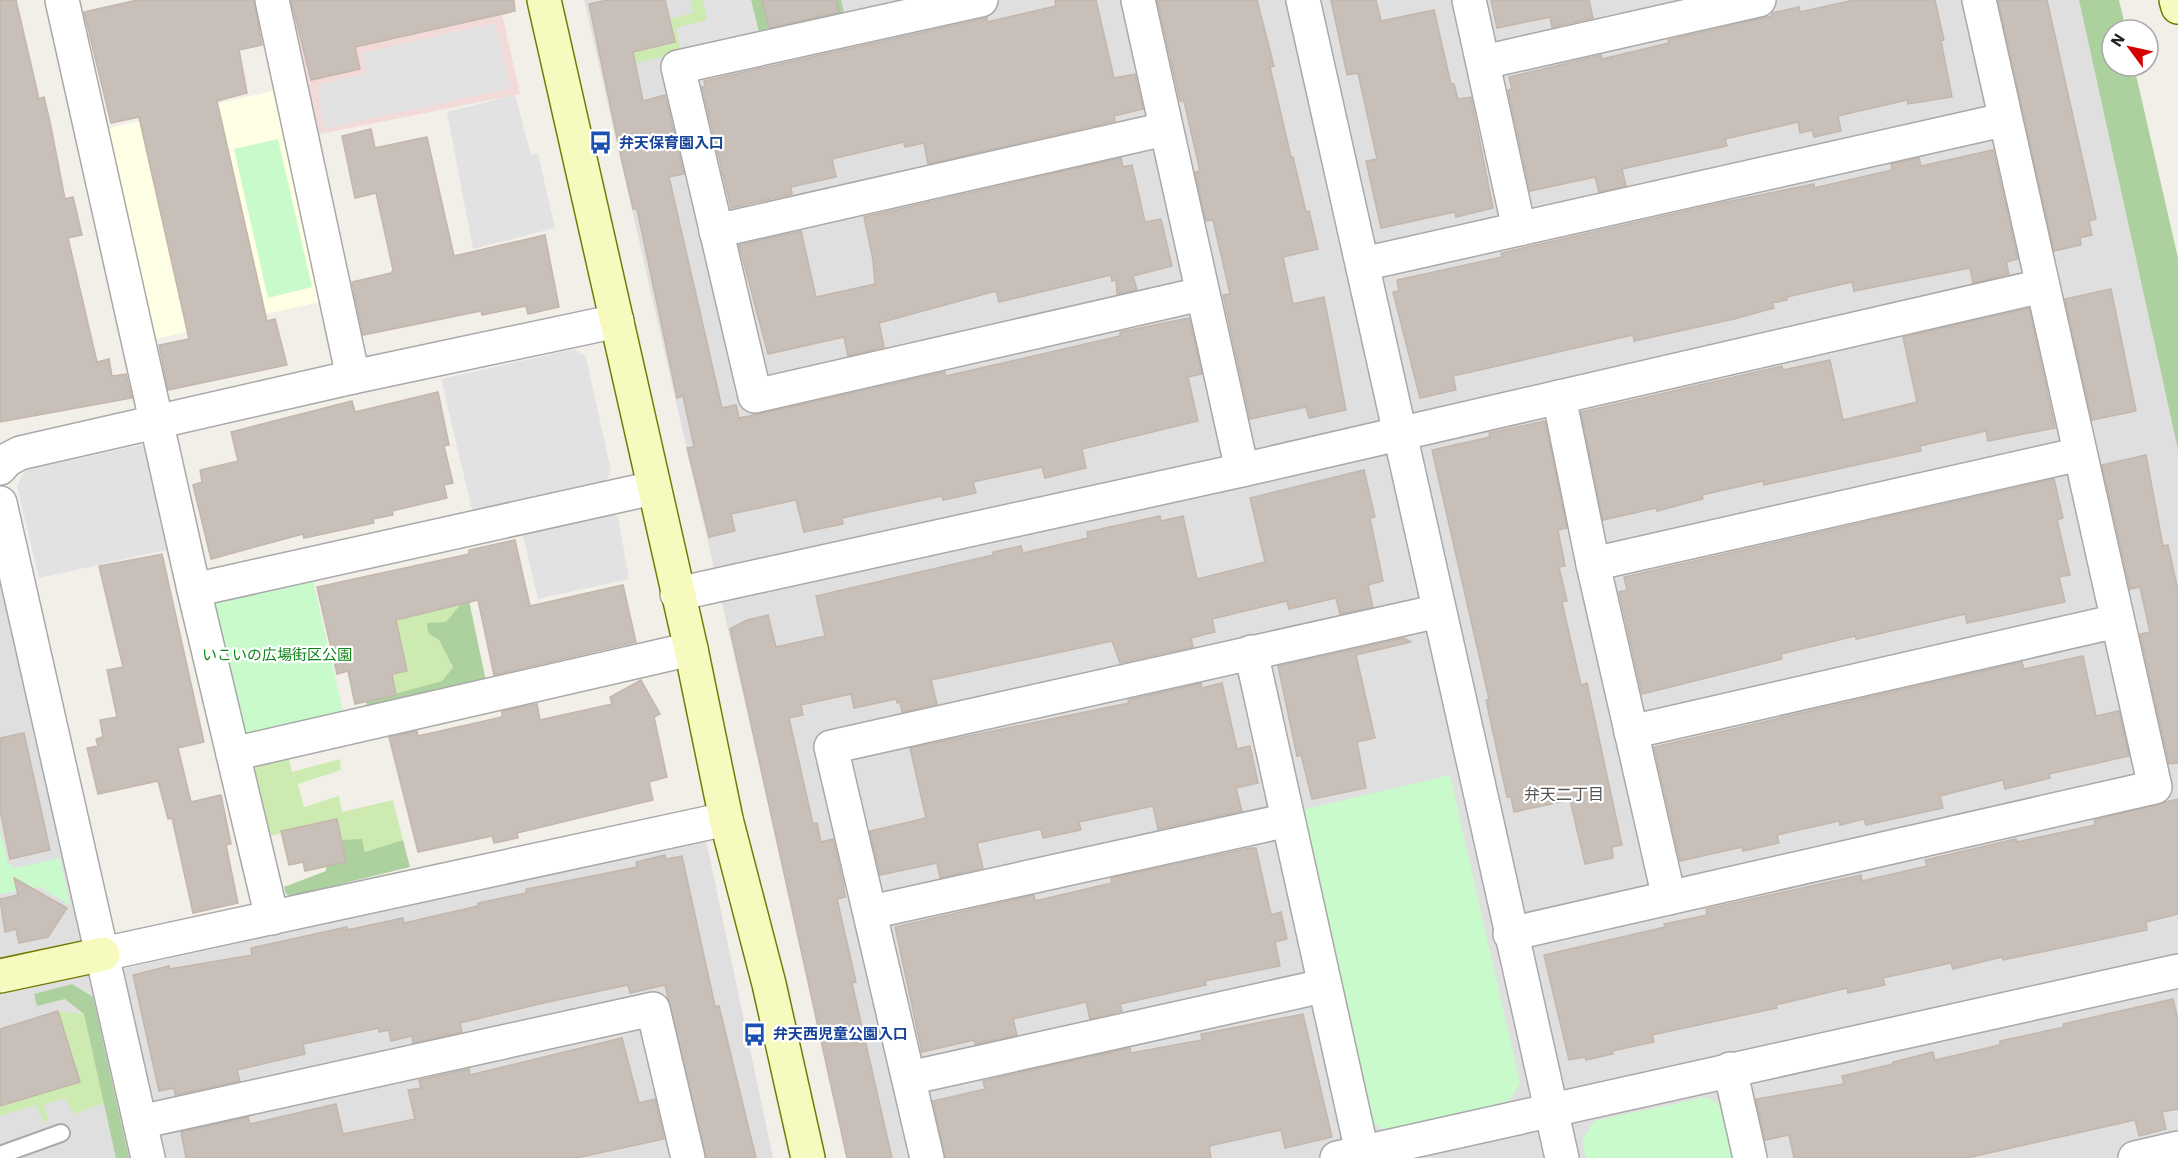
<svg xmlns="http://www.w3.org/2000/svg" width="2178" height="1158" viewBox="0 0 2178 1158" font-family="'IBM Plex Sans','Noto Sans JP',sans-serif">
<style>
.residential{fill:#e0dfdf}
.commercial{fill:#f2dad9}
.education{fill:#ffffe5}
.grass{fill:#cdebb0}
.forest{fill:#add19e}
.park{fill:#c8facc}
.parking{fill:#e2e2e2}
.building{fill:#c7bfb8;stroke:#c4b6ab;stroke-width:1.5}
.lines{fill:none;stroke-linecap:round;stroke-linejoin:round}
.lane-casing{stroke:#a9a9a9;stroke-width:20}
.street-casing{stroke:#a9a9a9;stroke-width:36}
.secondary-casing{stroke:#707d05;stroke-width:36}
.lane{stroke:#fff;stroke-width:16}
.street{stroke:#fff;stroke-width:33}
.secondary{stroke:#f7fabf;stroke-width:33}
.labels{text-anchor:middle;stroke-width:4.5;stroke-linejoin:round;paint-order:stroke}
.transit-label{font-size:15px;font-weight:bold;fill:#164399;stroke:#fff;text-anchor:start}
.park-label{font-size:15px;fill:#0c8416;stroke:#fff}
.neighbourhood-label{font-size:16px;fill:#555;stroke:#fff}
</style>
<rect width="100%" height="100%" fill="#f2efe9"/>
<g class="residential">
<path d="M584 0H2079L2178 450V1158H849Z"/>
<path d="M0 568 90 976 706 840 773 1158H0Z"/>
</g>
<path class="commercial" d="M287 0H499L520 94 315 135Z"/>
<path class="education" d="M273 91 319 302 143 342 97 131Z"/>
<g class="grass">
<path d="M691 0H703L707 20 681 53 604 70 602 59 675 42 669 19 693 13Z"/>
<path d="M460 605 446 623H428V633L439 640 453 666 442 681 396 695 392 674 407 670 395 615 410 616Z"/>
<path d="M288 754 292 772 340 759 341 770 298 784 304 807 339 796 342 812 393 800 403 840 365 852 362 840H341L336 819 266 837 252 774 261 760Z"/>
<path d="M58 1011 84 1014 104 1103 74 1114 65 1098 44 1105 48 1120 45 1123 35 1105 0 1116V1106L80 1082Z"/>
</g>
<g class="forest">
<path d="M751 0H841L844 13 759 33Z"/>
<path d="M2079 0H2119L2126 30H2112V66H2134L2178 258V450Z"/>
<path d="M464 577 486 681 367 708 366 702 442 681 453 667 439 640 428 633 427 623 446 622 460 605 455 581Z"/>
<path d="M362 839 365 852 403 840 410 867 292 896 286 894 284 887 326 871V866L346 862 341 840Z"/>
<path d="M72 984 93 997 129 1158H116L84 1014 65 999 37 1006 34 994Z"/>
</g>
<g class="park">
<path d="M278 139 312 287 268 298 234 149Z"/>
<path d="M312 577 343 711 241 734 210 600Z"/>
<path d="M1450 775 1520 1083 1509 1101 1384 1130 1370 1121 1302 810Z"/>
<path d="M0 830 8 863 16 868 60 858 70 905 40 887 0 894Z"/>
<path d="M1706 1097 1725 1107 1736 1158H1586L1582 1140 1594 1121Z"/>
</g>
<g class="parking">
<path d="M703 0H751L759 33 681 53 676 28 707 20Z"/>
<path d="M495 23 511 88 324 129 317 85 366 73 362 53Z"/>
<path d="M515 95 531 155 538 154 555 228 473 249 447 112Z"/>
<path d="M574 349 586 357 611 471 605 483 473 514 441 379Z"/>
<path d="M141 445 152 452 175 548 39 578 17 486 25 470Z"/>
<path d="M605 510 618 517 629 579 538 599 522 531Z"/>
</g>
<g class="building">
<path d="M0 0H16L39 99 44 97 50 122 65 199 73 197 82 235 68 238 97 362 109 359 112 376 126 374 132 398 0 422Z"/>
<path d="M137 0H254L262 45 239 50 247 93 217 101 267 321 275 319 287 365 168 390 159 345 189 339 139 117 111 123 84 12Z"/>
<path d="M291 0H514L515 11 355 47 360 69 311 80Z"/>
<path d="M607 0H665L675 42 633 52 643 101 665 95 684 174 669 177 722 408 736 405 739 418 759 414 945 372 946 376 1120 336V332L1189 318 1202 374 1188 377 1198 421 1082 449 1086 468 1045 478 1042 467 973 482 976 493 943 500 942 496 842 518 843 524 804 532 796 500 731 514 735 531 709 537 687 448 694 447 683 396 677 398 637 209H633L621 157 589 4Z"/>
<path d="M762 0H836L839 12 769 28Z"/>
<path d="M1055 0H1096L1114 78 1135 74 1143 109 1114 116 1115 121 928 164 924 143 905 147 904 142 832 159 836 177 791 187 792 194 731 208 702 87 705 86 704 81 987 18V22L1056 6Z"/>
<path d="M1157 0H1257L1274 66 1270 67 1291 157H1293L1306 212 1309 211 1318 249 1283 257 1293 304 1324 297 1346 410 1309 418 1306 407 1250 419 1223 295 1230 294 1213 220 1206 221 1195 172 1200 171 1184 101H1180Z"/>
<path d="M1331 0H1376L1381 21 1434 10 1451 84H1454L1458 99 1471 97 1493 208 1456 217 1455 212 1381 228 1366 161 1377 159 1358 73 1347 75Z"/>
<path d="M1491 0H1589L1593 18 1552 27 1550 17 1497 28Z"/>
<path d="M1854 0H1935L1944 40 1941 41 1952 97 1908 104 1907 100 1838 116 1841 131 1814 137 1812 130 1800 133 1798 122 1725 139 1727 146 1622 169 1626 186 1599 192 1595 177 1530 191 1508 90 1512 89 1509 77 1601 55 1602 59 1669 43 1668 40 1763 18 1772 16V13L1799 7 1800 12Z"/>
<path d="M1998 0H2047L2096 219 2089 221 2092 235 2080 238 2081 245 2054 251Z"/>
<path d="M371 129 375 148 427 137 454 256 545 235 559 307 528 314 526 306 482 315 481 311 363 335 352 282 391 273 393 270 376 193 355 198 342 136Z"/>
<path d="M1993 150 2018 259 2006 262 2009 274 1973 283 1970 268 1854 291 1852 282 1787 297V300L1772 303 1774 308 1734 319 1634 341 1633 335 1453 376 1456 390 1420 398 1393 292 1399 291 1397 280 1502 257 1501 253 1721 203 1814 184V188L1892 170 1891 164 1919 158 1921 166Z"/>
<path d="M1121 158 1123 167 1132 165 1145 222 1161 219 1172 266 1133 276 1137 290 1117 294 1116 280 1112 281 1111 275 999 302 996 291 879 323 884 347 848 356 844 337 768 354 739 245 801 231 816 297 875 284 873 260 864 217Z"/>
<path d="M2111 289 2136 411 2092 420 2065 299Z"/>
<path d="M2029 308 2055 428 1988 441 1986 431 1920 446 1921 451 1764 485 1763 481 1702 495 1703 499 1657 511 1656 508 1603 520 1581 412 1782 366 1783 370 1830 360 1843 420 1917 402 1903 337Z"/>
<path d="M438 392 449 445 444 446 453 483 444 485 447 498 392 511 393 515 373 519 374 523 304 538 303 534 211 559 193 485 202 482 200 470 238 461 231 432 352 401 355 412Z"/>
<path d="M1545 421 1567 528 1558 530 1565 566 1559 567 1567 601 1562 602 1581 685 1587 683 1622 845 1612 847 1613 858 1585 864 1570 800 1514 812 1511 797H1507L1486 700 1489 699 1432 450 1490 437 1489 433Z"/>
<path d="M2146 455 2163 546 2168 545 2178 591V763L2169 764 2140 634 2150 632 2140 587 2130 589 2102 465Z"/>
<path d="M1364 470 1375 517 1370 518 1383 581 1368 585 1373 607 1340 614 1336 598 1289 609 1287 601 1212 619 1215 632 1191 638 1193 647 1120 663 1112 641 931 680 937 704 902 712 900 702 897 703 896 699 854 708 851 694 801 705 803 715 789 718 813 824 817 823 821 842 833 839 843 882 845 897 837 899 856 982 852 983 892 1158H847L730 629 747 620 768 615 776 647 825 636 816 596 993 555V552L1021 546 1023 553 1088 538 1087 532 1160 516 1161 521 1183 516 1197 579 1265 562 1250 498Z"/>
<path d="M2054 479 2063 518 2057 520 2070 575 2059 577 2065 602 1967 623 1965 614 1856 639 1855 636 1781 654 1782 659 1642 694 1619 592 1627 590 1624 577Z"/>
<path d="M515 540 530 606 623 585 636 642 494 675 478 600 396 620 407 671 392 674 396 695 355 704 348 671 337 674 317 587 469 554V550Z"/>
<path d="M162 554 204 742 178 748 191 802 221 795 231 844 226 845 238 903 193 913 172 818 168 819 158 781 98 794 87 748 98 746 96 739 103 737 100 720 117 717 107 670 123 667 99 566Z"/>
<path d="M1404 638 1411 642 1356 655 1375 738 1357 742 1366 788 1312 799 1301 755 1297 756 1278 666Z"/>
<path d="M2083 656 2096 716 2119 711 2129 756 2049 774 2050 778 2005 789 2003 780 1940 796 1943 808 1866 825 1864 819 1840 825 1839 821 1777 835 1779 843 1743 851 1742 847 1680 861 1654 747 2022 662 2024 669Z"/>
<path d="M641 680 660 714 654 717 667 777 649 782 653 800 517 833 518 838 494 843 492 836 418 852 389 737 417 731 418 736 502 717V711L537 704 540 720 612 704 610 697Z"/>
<path d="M1201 683 1202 688 1222 683 1237 749 1250 746 1258 783 1236 788 1242 811 1158 829 1153 806 1079 822 1081 830 1043 838 1041 829 977 843 983 868 940 878 937 863 880 875 870 831 926 818 910 748 1129 703 1128 700Z"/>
<path d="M24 733 50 850 10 859 0 810V738Z"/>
<path d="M2178 799V914L2146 922 2147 930 2003 960 2002 957 1953 969 1951 963 1883 978 1885 985 1848 993 1847 988 1776 1005 1777 1008 1652 1035 1654 1042 1612 1051 1613 1054 1586 1060 1585 1057 1569 1060 1544 955 1665 927 1664 924 1707 915 1706 909 1861 875 1862 881 1927 866 1925 860 2016 839 2017 842 2095 825 2094 820Z"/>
<path d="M337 819 346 862 305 871 303 862 289 865 281 831Z"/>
<path d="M1250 848H1256L1271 915 1281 912 1287 939 1275 942 1280 966 1205 981 1206 985 1120 1004 1122 1011 1090 1019 1086 1002 1013 1019 1017 1035 975 1044 974 1040 922 1052 895 927 1034 895 1035 901 1112 883 1111 878Z"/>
<path d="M665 855 666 859 682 856 715 1006H719L756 1158H706L665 985 630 993 628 985 548 1002 460 1023 462 1032 413 1043 412 1036 391 1041 389 1030 379 1032V1028L303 1044 305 1054 237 1070 240 1081 175 1095 174 1088 159 1091 133 975 169 966 170 969 252 955 251 948 347 927V930L403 918 404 923 478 906V903L526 893V889L637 867 636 862Z"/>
<path d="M14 878 67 908 48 937 19 943 16 929 5 932 0 899 18 895Z"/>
<path d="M2173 999 2178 1020V1109L2162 1112 2166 1129 2139 1136 2135 1120 1967 1158H1794L1789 1135 1765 1140 1756 1099 1844 1084 1842 1076 1893 1064V1062L1933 1052 1935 1060 2000 1045V1041L2064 1027 2063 1024Z"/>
<path d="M58 1011 80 1082 0 1106V1029Z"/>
<path d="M1303 1014 1332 1137 1285 1148 1281 1130 1209 1146 1211 1158H945L933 1101 985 1089 983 1081 1130 1048 1131 1053 1202 1040 1201 1034Z"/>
<path d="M622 1038 639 1103 655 1099 664 1139 576 1158H186L181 1132 248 1117 250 1124 336 1104 343 1134 415 1119 408 1090 421 1088 419 1080 469 1069 470 1075Z"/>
</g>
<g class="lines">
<defs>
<path id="lane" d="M0 1155 61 1133"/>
<g id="street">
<path d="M62 0 194 590 272 918"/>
<path d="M272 0 353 377"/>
<path d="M981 0 678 67 755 396 1201 294"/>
<path d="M1138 0 1242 470"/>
<path d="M1303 0 1562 1158"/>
<path d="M1469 0 1519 229"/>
<path d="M1484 62 1759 0"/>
<path d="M716 231 1165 129"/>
<path d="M1363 264 2003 120"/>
<path d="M1559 397 1593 564 1669 898"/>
<path d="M0 468 7 460 20 453 353 377 617 321"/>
<path d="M0 503 148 1158"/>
<path d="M1593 564 2080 454"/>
<path d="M194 590 653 488"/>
<path d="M677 594 1242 470 2042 286"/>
<path d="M1251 652 1362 1152"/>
<path d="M1631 732 2117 621"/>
<path d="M233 754 691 649"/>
<path d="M871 912 1288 820"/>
<path d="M1510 934 2155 787 1979 0"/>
<path d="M103 954 726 819"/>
<path d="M1730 1069 1750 1158"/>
<path d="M909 1078 1323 986"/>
<path d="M140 1122 653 1009 688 1158"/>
<path d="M927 1158 831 747 1439 611"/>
<path d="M1337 1158 2178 971"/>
<path d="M2135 1158 2178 1148"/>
</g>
<g id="secondary">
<path d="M544 0 691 649 726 819 769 984 808 1158"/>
<path d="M2176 0 2178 7"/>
<path d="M0 976 103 954"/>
</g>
</defs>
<use href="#lane" class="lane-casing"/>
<use href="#street" class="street-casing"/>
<use href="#secondary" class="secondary-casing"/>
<use href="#lane" class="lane"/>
<use href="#street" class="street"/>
<use href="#secondary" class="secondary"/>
</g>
<defs>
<symbol id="bus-bare" viewBox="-9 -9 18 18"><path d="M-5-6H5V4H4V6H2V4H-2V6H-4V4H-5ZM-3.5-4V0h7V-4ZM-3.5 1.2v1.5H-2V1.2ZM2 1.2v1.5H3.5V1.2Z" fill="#1a4fb4" stroke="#fff" stroke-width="2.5" paint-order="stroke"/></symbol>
</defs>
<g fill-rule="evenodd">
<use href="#bus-bare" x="584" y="126" width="33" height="33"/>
<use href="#bus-bare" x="738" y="1018" width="33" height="33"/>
</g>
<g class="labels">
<g class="transit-label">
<text x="619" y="148">弁天保育園入口</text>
<text x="773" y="1039">弁天西児童公園入口</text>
</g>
<g class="park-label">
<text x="277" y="660">いこいの広場街区公園</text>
</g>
<g class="neighbourhood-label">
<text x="1564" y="800">弁天二丁目</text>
</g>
</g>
<g transform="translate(2130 48) rotate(303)"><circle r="28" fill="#ffffff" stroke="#a7a7a7" stroke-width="1.5"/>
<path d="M0-4.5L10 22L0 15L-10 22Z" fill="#d40000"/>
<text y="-9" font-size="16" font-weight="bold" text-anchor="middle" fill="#222222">N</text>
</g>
</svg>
